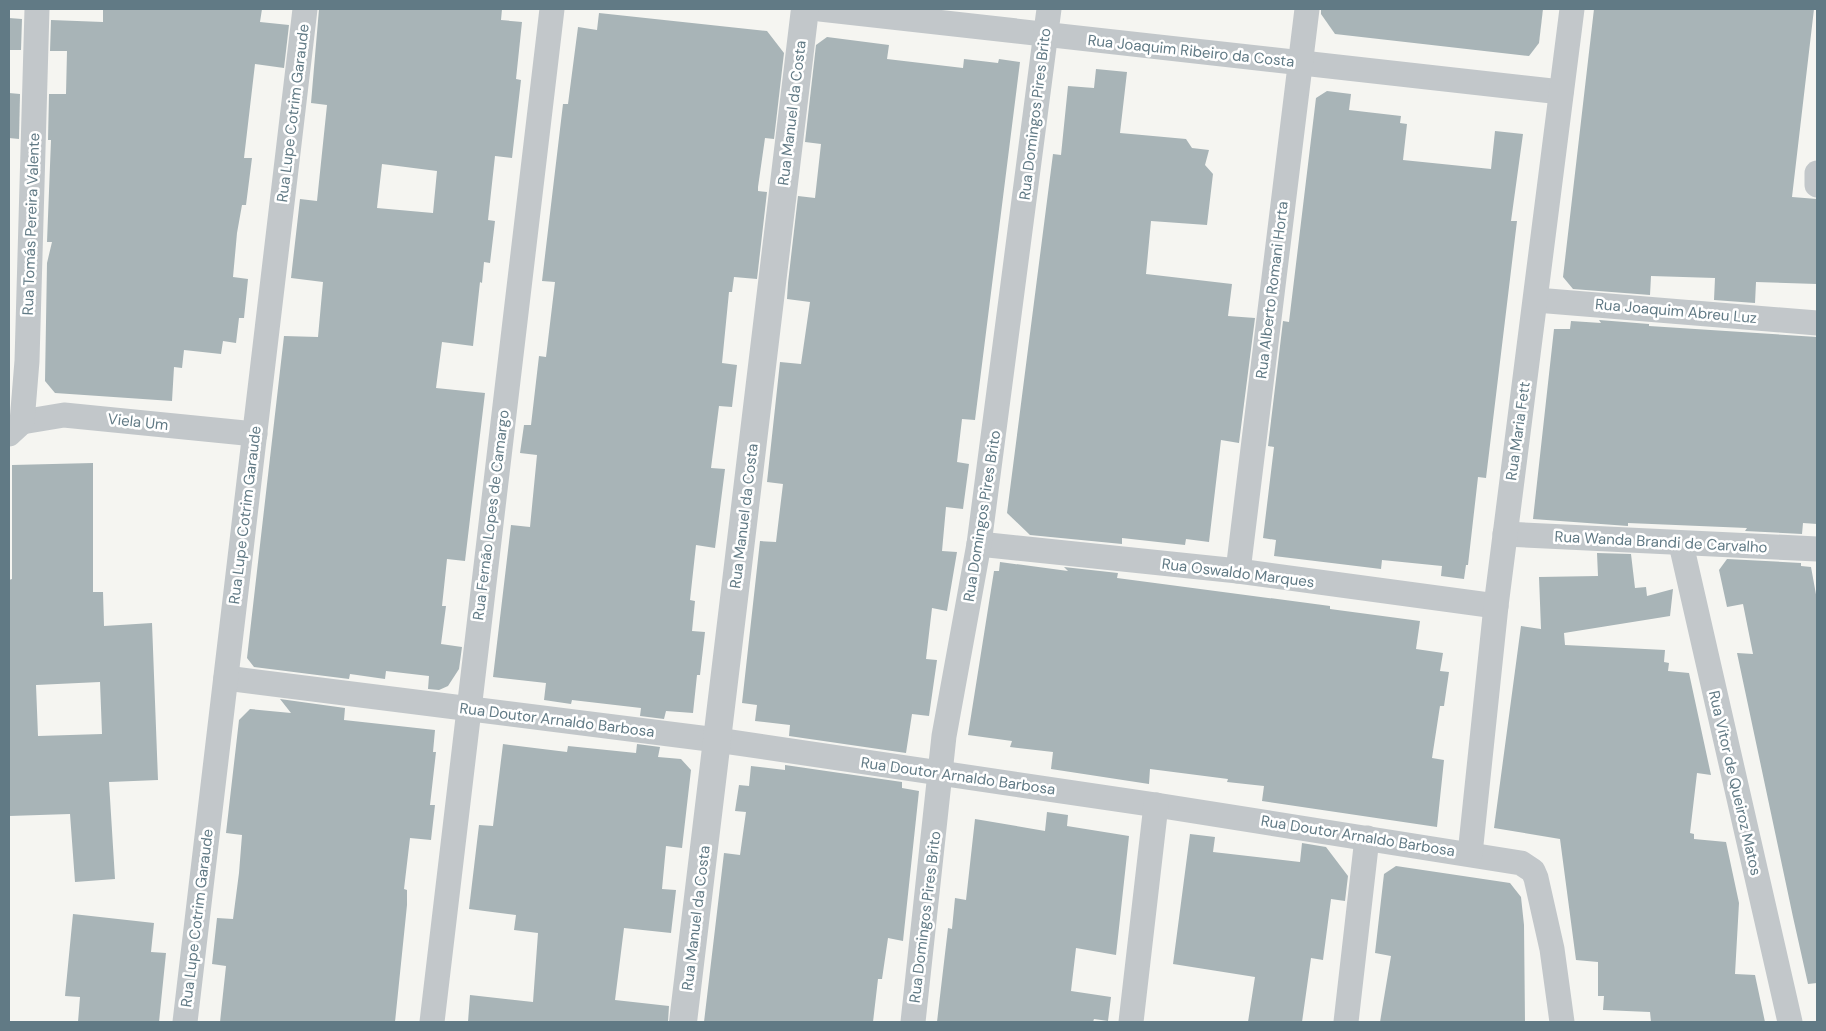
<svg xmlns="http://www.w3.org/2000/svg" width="1826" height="1031" viewBox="0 0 1826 1031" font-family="'DM Sans',sans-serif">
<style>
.building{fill:#a8b4b7;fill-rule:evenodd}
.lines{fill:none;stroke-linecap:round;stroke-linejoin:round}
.minor{stroke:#c2c7ca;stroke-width:25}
.tertiary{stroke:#c2c7ca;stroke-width:28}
.labels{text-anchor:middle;stroke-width:5;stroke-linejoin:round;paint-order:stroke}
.street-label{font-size:15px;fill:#617a85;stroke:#fff}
</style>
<rect width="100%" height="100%" fill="#f5f5f1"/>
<g class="building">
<path d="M103 9H262L260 22 289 25 284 68 255 64 244 158H252L246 205H242L237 233 233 277 248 279 244 318H239L236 343 223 341 221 354 184 350 182 368 174 367 172 401 55 393 45 381 47 263 52 242H47L51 140H48L49 94H66L67 51H50L51 20 103 22Z"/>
<path d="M319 9H502L501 20 522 22 516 79 521 80 512 158 495 156 488 220 495 221 490 263 484 262 482 283 480 282 473 346 442 342 436 388 485 393 465 561 447 559 442 606H446L441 644 462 647 459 669 448 686 439 690 428 689 429 676 386 671 385 679 350 674 349 679 254 667 247 658 284 336 318 337 323 282 291 278 300 199 317 201 327 105 311 103ZM382 164 437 171 433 213 377 208Z"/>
<path d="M1321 9H1543L1539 43 1529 56 1335 34 1321 14Z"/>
<path d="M1594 9H1814L1792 197 1817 199V284L1756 282 1755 303 1714 300 1715 278 1651 276 1650 295 1573 289 1563 277Z"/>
<path d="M599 13 767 31 784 53 774 139 765 138 758 187V191L767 192 757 279 734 277 732 292H729L722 363 737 365 732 407 719 406 711 468 725 469 715 548 696 545 690 600 695 601 692 631 705 632 700 675H697L693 713 666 711 664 719 640 716 641 708 572 700 571 704 544 700 546 683 493 677 511 525 530 527 537 455 520 453 524 425H531L539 356 546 357 555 282 542 281 563 104H568L578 27 597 30Z"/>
<path d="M9 18 22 19 21 50H9Z"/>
<path d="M827 37 889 45 887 59 963 68 964 59 998 63 999 59 1020 62 975 420 962 419 957 462 969 464 963 509 946 507 942 551 957 552 947 611 932 608 926 659 937 660 929 716 912 714 906 753 789 736 790 725 755 721 757 705 742 703 760 541 776 542 783 484 767 482 780 362 801 364 810 302 787 299 788 283 798 196 815 198 821 144 805 142 816 45Z"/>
<path d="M1096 69 1127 72 1120 133 1186 139 1192 148 1209 150 1205 165 1213 174 1207 225 1151 221 1146 274 1232 284 1228 316 1255 318 1239 443 1221 440 1209 542 1186 539 1185 545 1122 538V544L1030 535 1007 513 1053 154 1061 155 1068 86 1094 88Z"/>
<path d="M1327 91 1351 94 1349 110 1401 116 1400 123 1407 124 1403 160 1491 169 1495 131 1523 134 1511 221H1517L1486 478 1478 477 1468 565H1466L1464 579 1441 576 1442 566 1382 560 1381 569 1274 556 1276 540 1263 538 1274 447 1268 446 1283 321 1289 322 1316 98Z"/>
<path d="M9 93 20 94 19 139 9 138Z"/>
<path d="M1599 320 1649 324V326L1817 337V524L1803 523 1802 534 1745 531 1747 528 1628 523V526L1533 519 1554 329H1570L1571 321 1601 323Z"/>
<path d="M93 463V592H103L104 626 152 623 158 780 109 782 115 879 75 882 70 814 9 816V580L12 579V465ZM100 682 102 734 38 736 36 685Z"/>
<path d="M1597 553 1631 554 1635 588 1646 587 1647 596 1673 589 1670 616 1564 633 1565 645 1665 650 1664 662 1669 663 1668 671 1689 673 1711 775 1697 773 1690 833 1694 834V839L1726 842 1739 903 1735 974 1755 975 1765 1022H1651L1650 1012 1603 1010 1604 996H1598V962L1576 960 1560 839 1494 828 1521 626 1541 629 1539 577 1598 576Z"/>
<path d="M1727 559 1801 563V566L1811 567 1817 600V983L1808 984 1793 917 1737 653 1753 654 1743 604 1727 607 1719 570Z"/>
<path d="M1000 562 1068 571 1064 567 1118 573 1117 578 1330 606V609L1420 621 1416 649 1443 653 1440 671 1449 672 1444 706H1440L1432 758 1444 760 1437 827 1262 801 1264 786 1227 782 1228 779 1150 769 1149 784 1051 769 1053 752 1010 747 1012 741 968 735 994 571H999Z"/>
<path d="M280 699 345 708 344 720 435 730 433 752H436L430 805H435L431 840 410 838 404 889 407 890V905L395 1022H220L226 966 212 964 217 918 233 919 239 873 242 835 226 833 239 720 250 709 291 713Z"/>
<path d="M503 744 567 752 568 746 636 753 637 744 660 747 658 757 681 759 691 770 682 848 666 846 662 889 676 890 671 933 624 928 615 1000 669 1006 668 1022H468L470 995 533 1002 538 933 514 930 516 915 469 909 479 825 493 826Z"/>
<path d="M785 765 902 782V788L919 791 903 941 888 938 882 979H878L873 1022H704L724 853 740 855 746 812 735 811 739 785 749 786 751 766 785 770Z"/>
<path d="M1047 812 1068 815 1067 826 1129 836 1116 955 1076 948 1071 991 1111 997 1108 1021 1094 1019 1093 1022H937L948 928 952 929 955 898 966 900 975 819 1045 831Z"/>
<path d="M1190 834 1215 837 1213 852 1300 862 1302 843 1326 847 1348 876 1345 901 1331 899 1323 960 1311 958 1302 1022H1248L1255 977 1173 964Z"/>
<path d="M1396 866 1510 883 1521 897 1524 925 1525 1022H1380L1391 956 1375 953 1384 874Z"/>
<path d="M73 914 154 923 151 952 166 953 159 1022H78L80 997 65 996Z"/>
</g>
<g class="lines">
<g class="minor">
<path d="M820 9 1561 92"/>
<path d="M1817 185V173"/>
<path d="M1536 300 1817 323"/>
<path d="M22 422 64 415 255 434"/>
<path d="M9 434 22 422 27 361 37 9"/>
<path d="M1505 534 1817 549"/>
<path d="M979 544 1238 571 1496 606"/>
<path d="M1681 544 1790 1022"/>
<path d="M1238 571 1307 9"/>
<path d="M226 678 717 740 1156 805 1521 863 1533 871 1536 878 1552 949 1562 1022"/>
<path d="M1470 854 1496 606 1572 9"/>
<path d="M185 1022 305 9"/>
<path d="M432 1022 552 9"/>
<path d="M913 1022 944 736 979 544 1049 9"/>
<path d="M1131 1022 1156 805"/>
<path d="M1346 1022 1367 838"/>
</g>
<path class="tertiary" d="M683 1022 805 9"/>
</g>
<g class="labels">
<g class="street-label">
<text transform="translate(1191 51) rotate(6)" y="5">Rua Joaquim Ribeiro da Costa</text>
<text transform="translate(293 113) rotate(-83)" y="5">Rua Lupe Cotrim Garaude</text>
<text transform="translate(792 113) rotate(-83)" y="5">Rua Manuel da Costa</text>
<text transform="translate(1035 114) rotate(-83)" y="5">Rua Domingos Pires Brito</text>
<text transform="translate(31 224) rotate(-88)" y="5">Rua Tomás Pereira Valente</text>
<text transform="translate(1272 290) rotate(-83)" y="5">Rua Alberto Romani Horta</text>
<text transform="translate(1676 311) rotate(5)" y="5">Rua Joaquim Abreu Luz</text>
<text transform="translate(138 422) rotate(6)" y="5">Viela Um</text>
<text transform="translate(1518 431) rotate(-82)" y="5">Rua Maria Fett</text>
<text transform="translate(245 515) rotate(-83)" y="5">Rua Lupe Cotrim Garaude</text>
<text transform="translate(491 515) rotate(-83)" y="5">Rua Fernão Lopes de Camargo</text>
<text transform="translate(744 516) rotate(-83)" y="5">Rua Manuel da Costa</text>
<text transform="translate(982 516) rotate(-81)" y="5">Rua Domingos Pires Brito</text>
<text transform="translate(1661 542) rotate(3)" y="5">Rua Wanda Brandi de Carvalho</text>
<text transform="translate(1238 573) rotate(7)" y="5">Rua Oswaldo Marques</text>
<text transform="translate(557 720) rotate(7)" y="5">Rua Doutor Arnaldo Barbosa</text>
<text transform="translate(958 776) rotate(8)" y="5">Rua Doutor Arnaldo Barbosa</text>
<text transform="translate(1735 783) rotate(77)" y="5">Rua Vitor de Queiroz Matos</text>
<text transform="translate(1358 836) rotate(9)" y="5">Rua Doutor Arnaldo Barbosa</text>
<text transform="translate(925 917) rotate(-83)" y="5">Rua Domingos Pires Brito</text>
<text transform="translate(197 918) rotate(-83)" y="5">Rua Lupe Cotrim Garaude</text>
<text transform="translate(696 918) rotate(-83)" y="5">Rua Manuel da Costa</text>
</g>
</g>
<rect width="1826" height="1031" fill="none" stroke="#617a85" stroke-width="20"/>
</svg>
